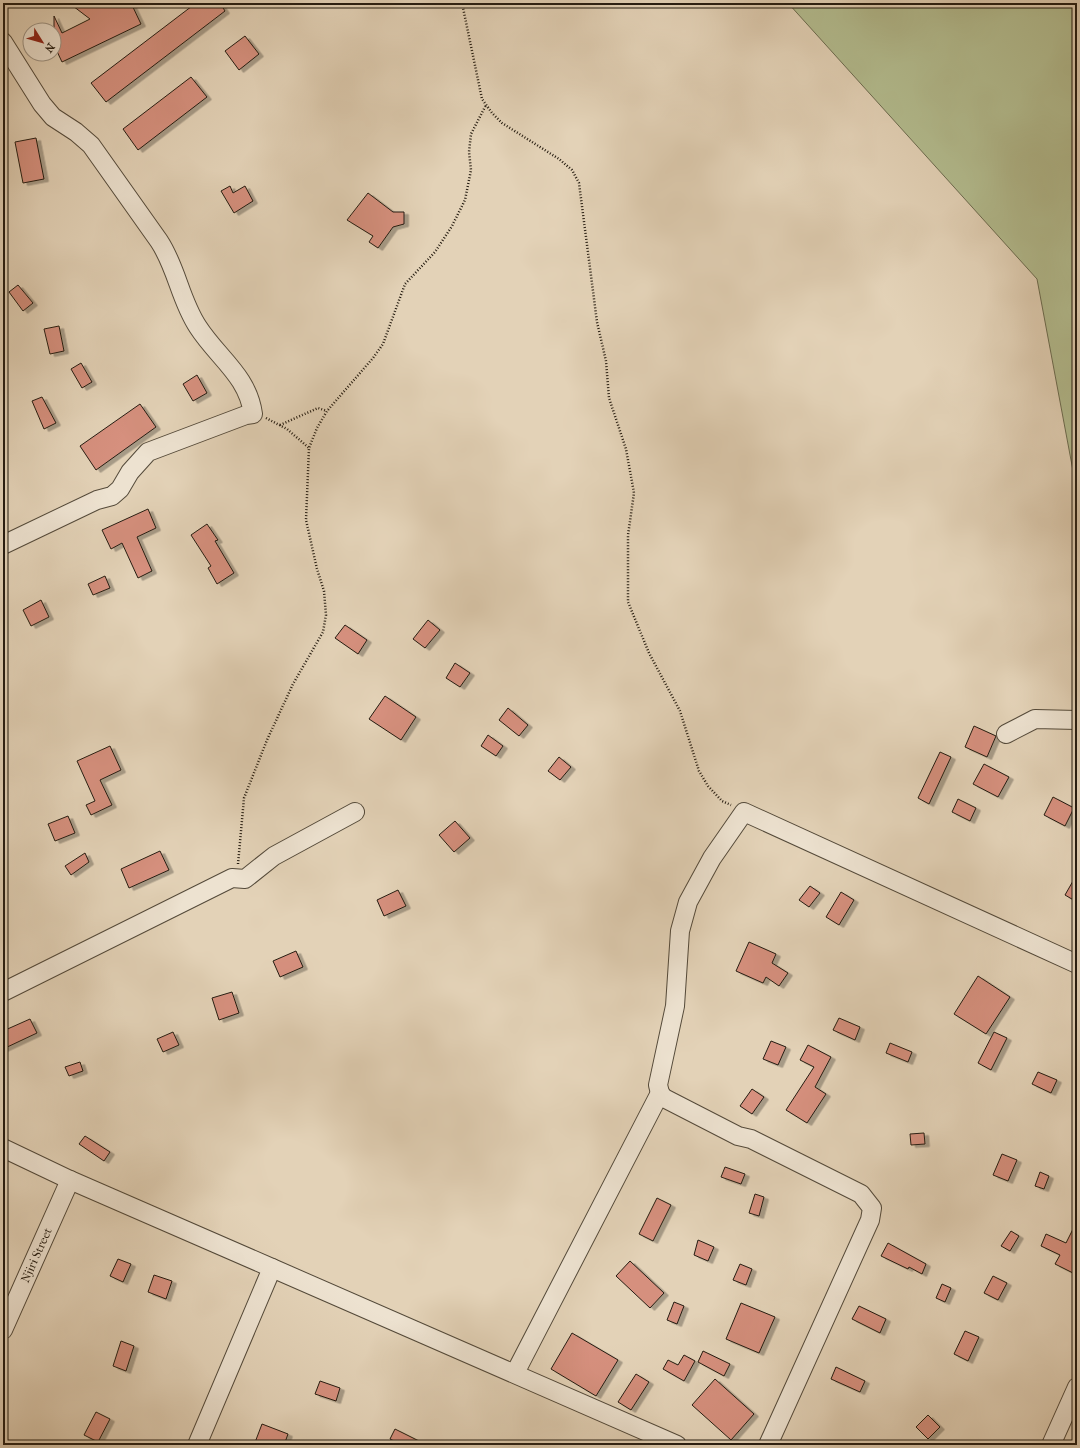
<svg xmlns="http://www.w3.org/2000/svg" width="1080" height="1448" viewBox="0 0 1080 1448" font-family="'IM FELL French Canon',serif">
<style>
.green{fill:#b3bc8f;stroke:#6c6c50}
.building{fill:#d6907e;stroke:#251c11;filter:url(#shadow)}
.lines{fill:none;stroke-linecap:round;stroke-linejoin:round}
.minor-casing{stroke:#544a3a;stroke-width:20}
.path{stroke:#251c11;stroke-width:2.5;stroke-dasharray:1 2;stroke-linecap:butt}
.minor{stroke:#ede2d0;stroke-width:18}
.labels{text-anchor:middle;stroke-width:3.5;stroke-linejoin:round;paint-order:stroke}
.street-label{font-size:12px;fill:#251c11;stroke:#ede2d0}
</style>
<defs>
<filter id="shadow"><feDropShadow dx="4.5" dy="2.5" stdDeviation="0" flood-color="#0004"/></filter>
</defs>
<rect width="100%" height="100%" fill="#e3d2b7"/>
<filter id="stains"><feTurbulence type="fractalNoise" baseFrequency=".005" numOctaves="4"/><feColorMatrix values="0 0 0 0 .2 0 0 0 0 .09 0 0 0 0 .02 0 0 0 .5 -.17"/></filter>
<radialGradient id="worn" r=".72"><stop offset=".6" stop-color="#630" stop-opacity="0"/><stop offset="1" stop-color="#630" stop-opacity=".3"/></radialGradient>
<path class="green" d="M788 3H1077V492L1037 279Z"/>
<g class="building">
<path d="M69 3H131L141 24 62 62 54 45V16L62 33 90 19Z"/>
<path d="M196 3H220L225 11 106 102 91 83Z"/>
<path d="M245 36 259 54 239 70 225 51Z"/>
<path d="M191 77 207 97 138 150 123 129Z"/>
<path d="M36 138 44 179 23 183 15 142Z"/>
<path d="M230 186 233 193 245 186 253 201 234 213 221 191Z"/>
<path d="M368 193 393 212H404V224L393 227 378 248 369 242 373 236 347 220Z"/>
<path d="M18 285 33 303 23 311 9 292Z"/>
<path d="M59 326 64 351 50 354 44 329Z"/>
<path d="M81 363 92 382 82 388 71 369Z"/>
<path d="M197 375 207 393 193 401 183 384Z"/>
<path d="M42 397 56 423 44 429 32 401Z"/>
<path d="M140 404 156 427 96 470 80 446Z"/>
<path d="M148 509 156 528 137 537 152 571 138 578 122 543 111 549 102 530Z"/>
<path d="M207 524 218 540 215 541 234 573 217 584 208 568 211 566 191 535Z"/>
<path d="M105 576 110 588 93 595 88 584Z"/>
<path d="M41 600 49 617 31 626 23 610Z"/>
<path d="M428 620 440 630 425 648 413 639Z"/>
<path d="M345 625 367 640 358 654 335 638Z"/>
<path d="M455 663 470 673 460 687 446 678Z"/>
<path d="M385 696 416 717 401 740 369 719Z"/>
<path d="M508 708 528 725 519 736 499 720Z"/>
<path d="M974 726 996 736 987 757 965 747Z"/>
<path d="M488 735 503 746 496 756 481 746Z"/>
<path d="M110 746 121 770 100 780 112 805 91 815 86 805 95 801 77 761Z"/>
<path d="M940 752 951 757 929 804 918 798Z"/>
<path d="M559 757 571 767 560 780 548 771Z"/>
<path d="M984 764 1009 777 998 797 973 784Z"/>
<path d="M1053 797 1074 808 1065 826 1044 815Z"/>
<path d="M958 799 976 808 970 821 952 812Z"/>
<path d="M68 816 75 833 55 841 48 824Z"/>
<path d="M455 821 470 838 454 852 439 835Z"/>
<path d="M160 851 169 870 129 888 121 869Z"/>
<path d="M85 853 89 862 71 875 65 866Z"/>
<path d="M1077 874V902L1065 895Z"/>
<path d="M810 886 820 893 809 907 799 900Z"/>
<path d="M398 890 406 906 384 916 377 900Z"/>
<path d="M841 892 854 900 839 925 826 917Z"/>
<path d="M749 942 776 954 772 963 788 973 779 986 766 977 763 983 736 971Z"/>
<path d="M296 951 303 967 280 977 273 961Z"/>
<path d="M978 976 1010 997 986 1034 954 1014Z"/>
<path d="M232 992 239 1013 219 1020 212 998Z"/>
<path d="M839 1018 860 1027 855 1040 833 1030Z"/>
<path d="M30 1019 37 1033 3 1049V1031Z"/>
<path d="M173 1032 179 1045 163 1052 157 1039Z"/>
<path d="M994 1032 1007 1038 991 1070 978 1063Z"/>
<path d="M771 1041 786 1047 778 1065 763 1059Z"/>
<path d="M890 1043 912 1052 908 1062 886 1053Z"/>
<path d="M808 1045 831 1057 815 1087 826 1094 807 1123 786 1110 814 1067 800 1060Z"/>
<path d="M80 1062 83 1071 69 1076 65 1067Z"/>
<path d="M1038 1072 1057 1080 1051 1093 1032 1084Z"/>
<path d="M752 1089 764 1097 752 1114 740 1106Z"/>
<path d="M924 1133 925 1144 911 1145 910 1134Z"/>
<path d="M85 1136 110 1152 104 1161 79 1144Z"/>
<path d="M1002 1154 1017 1160 1008 1181 993 1175Z"/>
<path d="M725 1167 745 1174 741 1184 721 1177Z"/>
<path d="M1040 1172 1049 1176 1044 1189 1035 1186Z"/>
<path d="M755 1194 764 1197 759 1216 749 1213Z"/>
<path d="M657 1198 671 1205 653 1241 639 1234Z"/>
<path d="M1077 1221V1275L1055 1264 1060 1255 1041 1246 1046 1234 1066 1243Z"/>
<path d="M1011 1231 1019 1236 1010 1251 1001 1246Z"/>
<path d="M698 1240 714 1247 708 1261 694 1255Z"/>
<path d="M888 1243 926 1264 922 1274 909 1267 908 1269 881 1256Z"/>
<path d="M118 1259 131 1264 123 1282 110 1276Z"/>
<path d="M630 1261 664 1293 650 1308 616 1276Z"/>
<path d="M740 1264 752 1269 746 1285 733 1280Z"/>
<path d="M154 1275 172 1281 166 1299 148 1292Z"/>
<path d="M993 1276 1007 1283 998 1300 984 1293Z"/>
<path d="M942 1284 951 1288 945 1302 936 1298Z"/>
<path d="M674 1302 684 1306 677 1324 667 1320Z"/>
<path d="M741 1303 775 1317 759 1353 726 1339Z"/>
<path d="M859 1306 886 1319 880 1333 852 1319Z"/>
<path d="M965 1331 979 1337 968 1361 954 1354Z"/>
<path d="M572 1333 618 1360 596 1396 551 1369Z"/>
<path d="M121 1341 134 1346 126 1371 113 1366Z"/>
<path d="M703 1351 730 1364 724 1376 698 1362Z"/>
<path d="M684 1355 695 1361 684 1381 663 1369 668 1360 678 1365Z"/>
<path d="M836 1367 865 1381 860 1392 831 1379Z"/>
<path d="M636 1374 649 1382 631 1410 618 1402Z"/>
<path d="M715 1379 754 1414 731 1440 692 1405Z"/>
<path d="M320 1381 340 1388 336 1401 315 1394Z"/>
<path d="M96 1412 110 1419 98 1442 84 1435Z"/>
<path d="M928 1415 940 1427 928 1439 916 1427Z"/>
<path d="M262 1424 288 1434 284 1445H254Z"/>
<path d="M395 1429 427 1445H402L390 1439Z"/>
</g>
<g class="lines">
<defs>
<g id="minor">
<path d="M3 42 42 104 53 117 76 132 91 145 159 241C177 268 180 300 198 327 218 358 248 376 253 414L246 415 148 452 130 472 120 489 112 496 97 500 3 545"/>
<path d="M1006 734 1035 719 1077 720"/>
<path d="M3 992 232 878 245 879 274 856 355 812"/>
<path d="M3 1148 70 1180 272 1268 197 1445"/>
<path d="M272 1268 677 1445"/>
<path id="s1" d="M3 1330 70 1180"/>
<path d="M515 1373 660 1093"/>
<path d="M768 1445 870 1220 872 1208 861 1194 751 1139 738 1136 664 1098 660 1093 658 1085 675 1006 680 931 688 902 712 858 744 812 1077 964"/>
<path d="M1051 1445 1077 1387"/>
</g>
</defs>
<use href="#minor" class="minor-casing"/>
<g class="path">
<path d="M462 3 482 99 492 113 502 123 559 159 572 170 579 183 597 322 606 361 609 398 626 449 634 493 628 535V602L649 653 680 711 699 771 708 786 722 801 731 805"/>
<path d="M266 418 287 429 309 448"/>
<path d="M280 425 318 408 327 411"/>
<path d="M238 864 244 798 267 740 293 684 323 632 326 615 324 591 317 569 306 520 309 448 317 428 327 411 373 358 383 344 405 284 435 252 452 226 465 200 471 170 469 152 471 134 486 105"/>
</g>
<use href="#minor" class="minor"/>
</g>
<g class="labels">
<g class="street-label">
<text dy="4" stroke="none"><textPath href="#s1" startOffset="82">Njiri Street</textPath></text>
</g>
</g>
<rect width="1080" height="1448" fill="none" stroke="#e3d2b7" stroke-width="16"/>
<rect x="4" y="4" width="1072" height="1440" fill="none" stroke="#251c11" stroke-width="2"/>
<rect x="8" y="8" width="1064" height="1432" fill="none" stroke="#251c11"/>
<g transform="translate(42 42) rotate(127)"><circle r="19" fill="#ede2d0" stroke="#9d9384"/>
<path d="M0-3L7 15L0 10L-7 15Z" fill="#8f2418"/>
<text y="-6" font-size="11" font-weight="bold" text-anchor="middle" fill="#251c11">N</text>
</g>
<rect width="100%" height="100%" filter="url(#stains)"/>
<rect width="100%" height="100%" fill="url(#worn)"/>
</svg>
